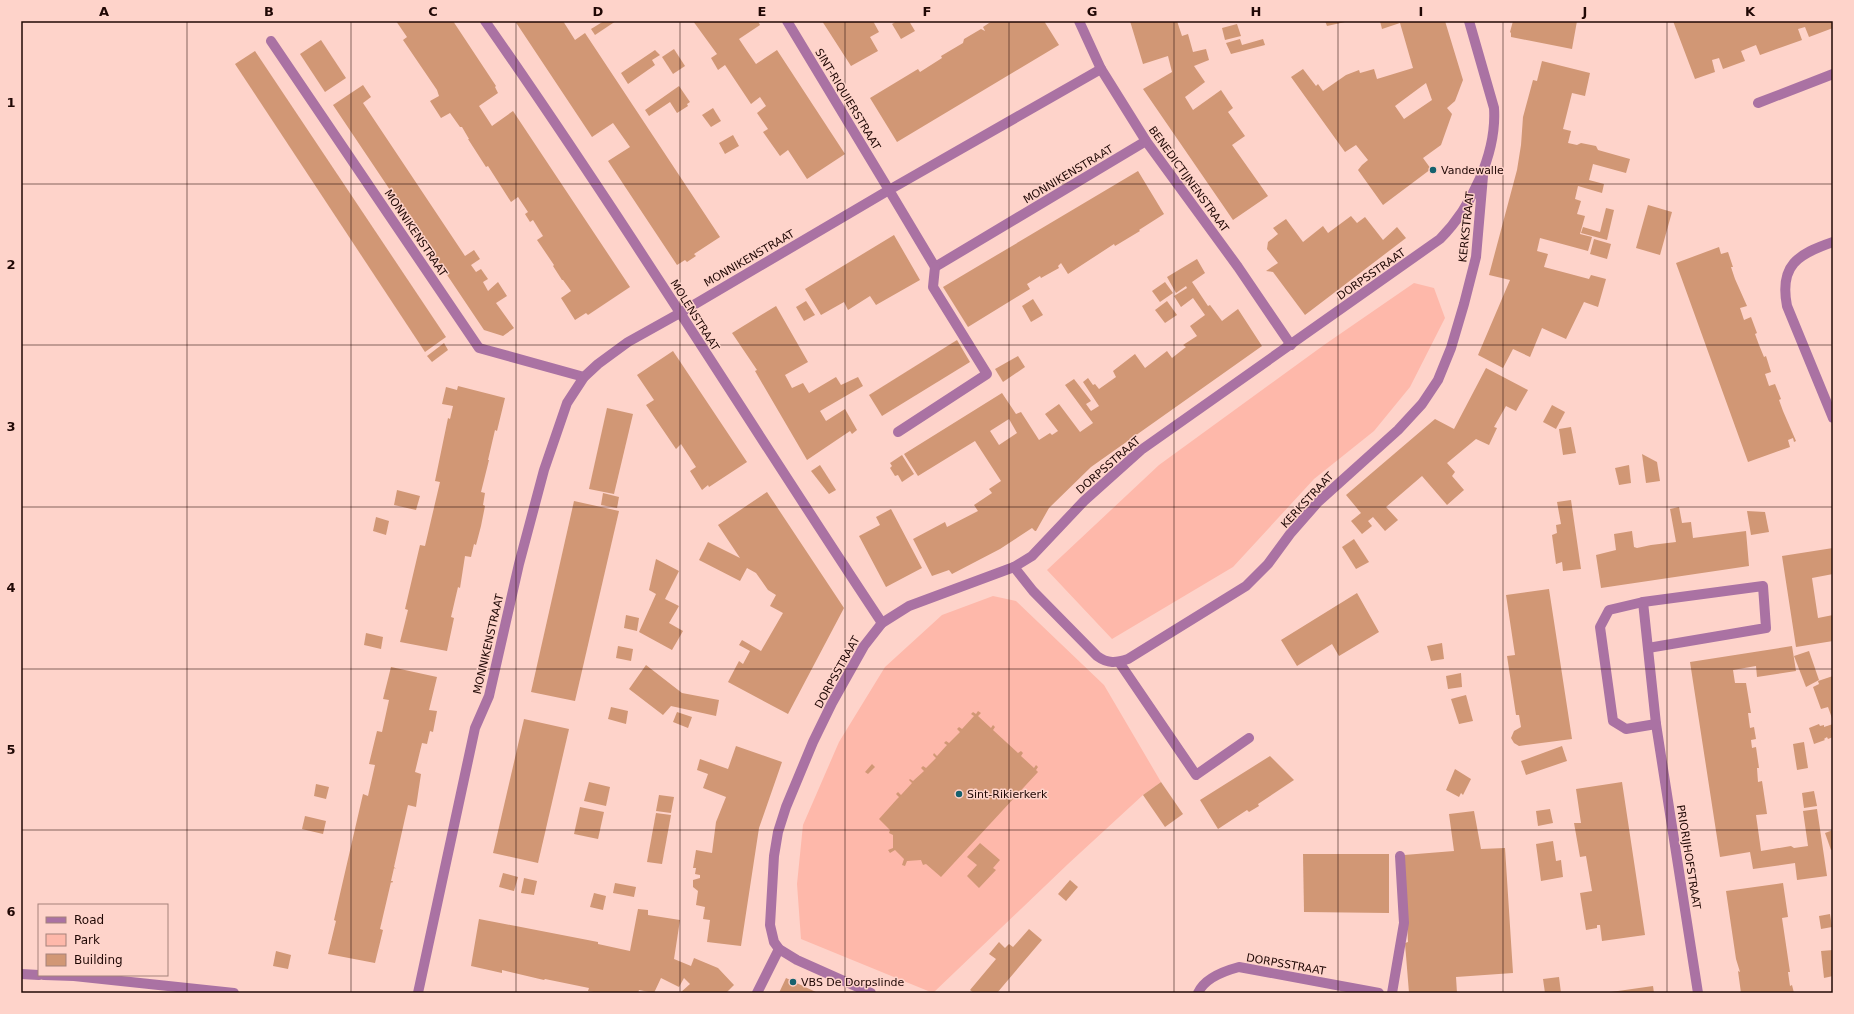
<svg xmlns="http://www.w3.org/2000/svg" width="1854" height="1014" viewBox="0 0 1854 1014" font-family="'DejaVu Sans',sans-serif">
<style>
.green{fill:#feb8aa}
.building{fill:#d19775;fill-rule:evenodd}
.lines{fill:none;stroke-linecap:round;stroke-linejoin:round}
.minor{stroke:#aa72a3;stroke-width:10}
.grid{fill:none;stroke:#200805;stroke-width:1;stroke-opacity:0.55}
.poi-dot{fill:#16616e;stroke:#fed3ca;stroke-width:1.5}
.labels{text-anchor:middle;stroke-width:3;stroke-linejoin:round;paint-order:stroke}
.street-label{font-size:11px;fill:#200805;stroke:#fed3ca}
.poi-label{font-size:11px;fill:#200805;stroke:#fed3ca;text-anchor:start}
.neatline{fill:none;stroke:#200805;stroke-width:1.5}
.grid-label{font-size:13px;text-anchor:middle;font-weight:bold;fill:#200805}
</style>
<rect width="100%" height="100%" fill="#fed3ca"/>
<g class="green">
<path d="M1414 283 1434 288 1445 318 1410 387 1374 431 1314 479 1233 567 1112 639 1047 570 1159 465 1324 345Z"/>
<path d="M993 596 1016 601 1104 685 1161 782 1143 795 1068 864 933 993 801 939 797 884 803 825 839 742 885 667 942 615Z"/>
</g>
<g class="building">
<path d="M396 21H453L496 86 495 87 498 93 479 106 492 126 513 111 630 287 588 315 586 313 575 320 561 298 571 291 563 280H562L553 266 554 265 537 240 543 236 533 220 530 222 525 214 528 212 518 197 511 202 488 166 486 167 468 139H469L462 127H460L450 113 441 118 430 101 439 96 437 90 403 40 407 37Z"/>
<path d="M515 21H563L575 40 585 33 720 237 694 254 696 256 687 262 685 260 677 265 608 161 630 147 613 123 592 137Z"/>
<path d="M604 21H616L595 35 591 29Z"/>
<path d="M693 21H758L760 25 739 39 747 51 756 64 777 50 845 154 807 179 788 150 780 156 763 132 768 129 757 113 766 106 760 97 751 104 725 65 718 70 711 58 717 54Z"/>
<path d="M822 21H873L879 32 870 37 878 51 851 66Z"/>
<path d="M897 21H909L915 31 901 39 892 24Z"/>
<path d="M992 21H1044L1059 45 897 142 870 98 918 69 920 72 942 58 941 56 963 43 964 39 981 29 985 31 983 27Z"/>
<path d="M1130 21H1177L1182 36 1188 34 1193 52 1206 49 1209 60 1194 66 1205 82 1185 97 1193 110 1221 90 1233 108 1228 112 1245 136 1232 145 1268 196 1233 220 1143 89 1172 72 1168 56 1143 64Z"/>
<path d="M1325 21H1345V22L1327 26Z"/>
<path d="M1380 21H1445L1463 80 1455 101 1447 108 1452 114 1441 145 1423 158 1431 169 1383 205 1358 170 1362 165 1368 160 1356 145 1345 152 1291 77 1303 69 1316 86 1318 84 1323 91 1346 75 1359 70 1360 73 1374 69 1377 79 1413 68 1400 23 1382 29ZM1426 83 1432 100 1404 119 1395 106Z"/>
<path d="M1513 21H1577L1572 49 1511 37V33L1510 32Z"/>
<path d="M1673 21H1833V28L1809 37 1805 27 1798 29 1802 40 1760 55 1756 45 1741 51 1745 61 1723 69 1719 58 1712 60 1715 72 1695 79Z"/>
<path d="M1237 24 1241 36 1225 40 1222 28Z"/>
<path d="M1240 39 1242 45 1263 39 1265 45 1231 54 1226 43Z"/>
<path d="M321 40 346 78 325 92 300 54Z"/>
<path d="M674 49 685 66 673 74 662 57Z"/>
<path d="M655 50 660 55 652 60 655 65 628 84 621 73Z"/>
<path d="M255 51 446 337 425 352 235 64Z"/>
<path d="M1542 61 1590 73 1585 96 1572 93 1563 129 1571 131 1568 143 1577 145 1581 143 1596 146 1598 150 1630 159 1626 173 1593 164 1589 180 1604 184 1602 193 1578 186 1575 199 1581 201 1577 214 1585 216 1580 234 1592 237 1588 251 1540 238 1537 251 1548 254 1544 267 1589 279 1591 275 1606 279 1598 307 1584 302 1566 339 1542 328 1530 357 1513 349 1503 368 1478 355 1510 280 1489 275 1517 170 1521 145 1523 117 1533 80 1537 81Z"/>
<path d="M363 85 371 97 363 103 465 256 474 250 480 259 471 265 476 272 481 269 488 279 483 282 488 291 498 282 507 296 496 303 514 328 503 336 484 330 333 105Z"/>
<path d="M679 86 690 102 687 104 688 106 677 113 670 102 649 116 645 110Z"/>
<path d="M713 108 721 121 711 127 702 115Z"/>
<path d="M733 135 739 146 725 154 719 143Z"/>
<path d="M1138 171 1164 214 1139 230 1140 231 1115 246 1114 244 1068 274 1061 263 1058 266 1059 268 1041 278 1040 276 1027 284 1030 289 968 327 943 287Z"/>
<path d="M1648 205 1672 212 1660 255 1636 248Z"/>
<path d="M1606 208 1614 210 1607 240 1581 233 1583 227 1600 232Z"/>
<path d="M1351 216 1357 223 1365 217 1383 240 1397 227 1406 238 1305 315 1273 272 1266 271 1278 263 1267 249 1268 242 1278 234 1273 228 1286 219 1303 242 1323 226 1328 233Z"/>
<path d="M894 235 920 280 876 305 870 296 848 310 844 302 821 315 805 289Z"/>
<path d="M1594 239 1611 244 1607 259 1590 254Z"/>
<path d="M1719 247 1721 254 1728 252 1733 267H1731L1735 279 1747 306 1740 308 1744 320 1751 317 1757 333 1755 334 1759 345 1764 357 1766 356 1771 372 1765 374 1769 386 1775 384 1781 399 1779 400 1783 411 1796 441 1794 442 1793 438 1788 440 1790 447 1748 462 1676 263Z"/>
<path d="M1197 259 1205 273 1192 282 1208 306 1210 305 1222 321 1238 309 1262 346 1091 467 1049 508 1036 531H1035L1032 528 1000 549 952 574 949 570 932 576 913 539 945 522 947 527 978 511 974 505 992 493 989 489 1001 481 975 441 918 476 904 454 1002 393 1016 414 1021 412 1039 440 1050 433 1052 435 1058 431 1045 414 1059 404 1080 432 1093 423 1065 385 1074 379 1091 401 1086 404 1091 411 1099 406 1083 382 1088 378 1093 385 1095 384 1099 389 1116 377 1113 371 1135 354 1145 368 1167 351 1172 358 1186 347 1183 345 1197 336 1190 326 1205 315 1193 298 1181 307 1174 296 1187 288 1186 286 1176 293 1167 277ZM1009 419 1017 433 999 445 990 431Z"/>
<path d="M1165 282 1173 293 1160 302 1152 291Z"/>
<path d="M1033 299 1043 315 1031 322 1022 306Z"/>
<path d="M806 301 815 315 804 321 796 307Z"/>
<path d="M1167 301 1177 315 1165 323 1155 310Z"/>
<path d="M776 306 808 362 785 375 792 388 803 383 809 393 836 377 841 385 858 377 863 386 820 411 826 421 845 409 857 430 852 434 850 431 807 460 755 371 757 370 732 333Z"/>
<path d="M957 340 970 362 882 416 869 395Z"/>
<path d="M444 343 448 350 432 362 427 356Z"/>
<path d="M673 351 747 462 709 487 708 485 702 490 690 471 696 467 681 444 676 449 646 405 654 400 637 375Z"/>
<path d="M1018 356 1025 367 1003 382 995 369Z"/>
<path d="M1486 368 1528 390 1516 411 1506 406 1494 427 1497 428 1489 445 1476 439 1447 463 1455 472 1452 476 1464 490 1447 505 1422 476 1386 507 1398 520 1385 531 1373 517 1368 521 1372 526 1362 534 1351 521 1361 513 1346 495 1435 419 1454 429Z"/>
<path d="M458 386 505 398 497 431 495 430 488 460H489L481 492 485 493 483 505 485 506 481 526 476 545 474 544 471 557 465 556 460 588 458 587 451 617 454 618 447 651 400 642 408 610 405 609 420 545 425 546 440 482 435 481 448 418 450 419 453 406 442 404 446 387 457 390Z"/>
<path d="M1552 405 1565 412 1556 429 1543 422Z"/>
<path d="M607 408 633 414 614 494 589 489Z"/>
<path d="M1571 427 1576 453 1563 455 1559 429Z"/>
<path d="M1642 454 1657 462 1660 481 1646 483Z"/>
<path d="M902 455 914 474 902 482 898 475 895 476 890 468 892 466 890 463Z"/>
<path d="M820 465 836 490 829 494 811 471Z"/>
<path d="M1629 465 1631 483 1619 485 1615 468Z"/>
<path d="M397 490 420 496 416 510 394 505Z"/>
<path d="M767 492 844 608 788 714 728 682 739 661 743 664 750 651 739 645 742 640 761 651 783 613 770 606 776 595 768 590 756 573 747 568 740 581 699 560 708 542 740 558 718 525Z"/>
<path d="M603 493 619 497 617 508 601 505Z"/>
<path d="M1571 500 1581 569 1563 571 1562 562 1556 564 1552 535 1557 533 1556 525 1561 524 1557 502Z"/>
<path d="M574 501 619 511 575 701 531 692Z"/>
<path d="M1679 507 1682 523 1691 522 1693 538 1746 531 1749 566 1601 588 1596 555 1616 550 1614 534 1632 531 1634 547 1637 548 1651 545 1676 542 1670 509Z"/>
<path d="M891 509 922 568 886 587 859 536 880 525 876 517Z"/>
<path d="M1747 511 1765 512 1769 532 1751 535Z"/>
<path d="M376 517 389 521 386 535 373 531Z"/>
<path d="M1354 539 1369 562 1356 569 1342 547Z"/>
<path d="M1833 548V574L1812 578 1818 618 1833 615V641L1796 647 1782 556Z"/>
<path d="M656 559 679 571 665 599 679 606 669 623 683 631 672 650 639 632 656 594 649 590Z"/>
<path d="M1549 589 1572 739 1519 746 1514 743 1511 738 1514 731 1521 727 1519 715H1516L1507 656 1515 655 1506 595Z"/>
<path d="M1357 593 1379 632 1339 656 1332 644 1297 666 1281 640Z"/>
<path d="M626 615 639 618 637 631 624 628Z"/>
<path d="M366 633 383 637 381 649 364 645Z"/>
<path d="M1442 643 1444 659 1431 661 1427 646Z"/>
<path d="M618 646 633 649 631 661 616 658Z"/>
<path d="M1792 646 1796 671 1757 677 1756 666 1733 670 1735 683H1746L1751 713H1748L1750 728 1754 727 1756 739 1751 740 1752 748 1756 747 1759 768H1757L1758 782 1762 781 1767 814 1756 815 1761 851 1791 846 1794 848 1808 846 1803 811 1817 809 1827 876 1797 880 1795 863 1753 869 1750 852 1720 857 1690 662Z"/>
<path d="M1809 651 1819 680 1806 687 1794 656Z"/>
<path d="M646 665 682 693 719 700 716 716 671 706 663 715 629 689Z"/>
<path d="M391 667 437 677 429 710 437 711 433 732 430 731 427 744 422 743 415 772 421 774 416 807 408 805 394 867 396 869 394 868 391 881H393L392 883 391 882 380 929 383 930 375 963 328 954 336 921 334 920 363 794 368 796 375 765 369 764 377 731 382 732 389 700 383 699Z"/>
<path d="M1461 673 1462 687 1448 689 1446 676Z"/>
<path d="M1833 676V721L1828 707 1821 709 1813 687 1819 684 1818 681Z"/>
<path d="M1466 695 1473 721 1459 724 1451 699Z"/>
<path d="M611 707 628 711 626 724 608 719Z"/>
<path d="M978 711 981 713 978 716 991 728 993 725 995 727 993 730 1018 753 1021 751 1023 753 1021 756 1034 768 1036 765 1038 767 1036 770 1038 772 941 877 926 864 923 865 921 860 907 861 905 866 902 865 904 859 895 850 890 853 888 850 893 848V835L889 833 890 830 879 819 897 799 899 797 896 794 898 792 901 795 912 783 909 780 910 779 913 781 924 771 921 768 923 766 926 768 936 758 933 755 934 753 937 756 947 745 944 743 946 741 949 743 960 732 957 729 959 727 962 729 974 716 971 714 973 712 976 714Z"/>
<path d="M677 712 692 717 688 728 673 722Z"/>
<path d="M524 719 569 729 538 863 493 853Z"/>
<path d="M1819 724 1820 726 1824 725V727L1833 724V737L1828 739 1827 737 1824 739 1825 740 1814 744 1809 728Z"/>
<path d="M1804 742 1808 768 1797 770 1793 744Z"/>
<path d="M736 746 782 762 759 828 741 946 707 942 710 920 703 919 705 907 696 905 698 891 693 887V880L700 878V875L695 874 696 868H693L696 850 712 853 716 822 726 797 703 788 708 774 697 770 700 759 728 769Z"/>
<path d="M1562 746 1567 761 1526 775 1521 761Z"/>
<path d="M1270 756 1294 780 1258 804 1259 806 1249 812 1247 810 1218 829 1200 800Z"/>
<path d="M872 764 875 767 868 774 865 772Z"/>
<path d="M1455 769 1471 779 1463 795 1461 793 1459 797 1446 790Z"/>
<path d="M589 782 610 787 606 806 584 801Z"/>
<path d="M1161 782 1183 814 1165 827 1143 795Z"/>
<path d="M1622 782 1645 935 1602 941 1600 925H1597V928L1586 930 1580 893 1592 891 1586 856 1580 857 1574 823H1581L1576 789Z"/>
<path d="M316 784 329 787 326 799 314 796Z"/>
<path d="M1814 791 1817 806 1804 808 1802 793Z"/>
<path d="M659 795 674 797 671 813 656 811Z"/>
<path d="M580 807 604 812 598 839 574 834Z"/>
<path d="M1550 809 1553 823 1538 826 1536 811Z"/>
<path d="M1474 811 1481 849 1505 848 1513 973 1456 977 1457 993H1409L1405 943 1408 942 1404 855 1454 851 1449 814Z"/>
<path d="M656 813 671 815 662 864 647 862Z"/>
<path d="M305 816 326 821 323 834 302 829Z"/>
<path d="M1833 830V849L1831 850 1825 833Z"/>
<path d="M1553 841 1556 861 1561 860 1563 877 1541 881 1536 844Z"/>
<path d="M980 843 1000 860 993 868 996 870 979 888 967 876 977 865 967 857Z"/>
<path d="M1303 854H1389V913L1304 912Z"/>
<path d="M503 873 518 877 514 891 499 887Z"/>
<path d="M524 878 537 881 534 895 521 893Z"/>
<path d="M1070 880 1078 887 1066 901 1058 894Z"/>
<path d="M615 883 636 887 634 897 613 893Z"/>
<path d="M1783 883 1788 917 1782 918 1790 972H1788L1790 986 1792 985 1794 993H1741L1738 971 1740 972 1736 959 1726 891Z"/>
<path d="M594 893 606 896 603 910 590 907Z"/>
<path d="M638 909 648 910V915L680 920 674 959 691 966 694 958 718 968 734 985 726 993H680L690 984 684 978 679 987 661 978 654 993 639 990 638 993H599L588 991 589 988 545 979 544 980 502 970V973L471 966 479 919 598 942V944L630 951Z"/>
<path d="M1830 914 1832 927 1821 929 1819 916Z"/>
<path d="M1029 929 1042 940 997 993H974L970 990 996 959 989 954 999 942 1005 948 1009 944 1013 947Z"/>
<path d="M1833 950V976L1824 978 1821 951Z"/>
<path d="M276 951 291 955 288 969 273 966Z"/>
<path d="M1559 977 1561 993H1545L1543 979Z"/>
<path d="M786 978 818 993H779Z"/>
<path d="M1653 986 1654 993H1611V992Z"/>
</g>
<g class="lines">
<g class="minor">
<path d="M485 21C623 218 749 423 882 623"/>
<path d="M1079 21 1101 69 1146 141 1238 267 1291 345"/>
<path d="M271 41 479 348 584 377"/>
<path d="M1101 69 889 190 935 267 1146 141"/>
<path d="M1758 103 1833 74"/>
<path d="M1833 242C1798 254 1779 265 1787 306L1833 418"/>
<path d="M898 432 987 374 933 287 935 267"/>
<path d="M1014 567 1033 591 1097 656C1108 664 1116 663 1128 659L1246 586 1268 564 1290 534 1318 502 1398 430 1422 404 1438 380 1451 348 1464 304 1476 257 1483 176"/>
<path d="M1643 602 1656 724 1698 993"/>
<path d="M1648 648 1766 628 1763 586 1643 602 1609 610 1600 627 1613 721 1626 729 1656 724"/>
<path d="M1119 662 1196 775 1249 738"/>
<path d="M21 974 39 975"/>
<path d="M44 975 74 976 234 993"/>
<path d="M418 993 475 728 489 696 519 564 544 470 567 403 584 377 598 364 628 342 680 313 889 190 787 21"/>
<path d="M757 993 779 949"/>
<path d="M871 993 797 960 779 949 774 942 770 925 774 856 778 832 786 807 813 742 832 703 864 646 882 623 909 606 1014 567 1032 556 1084 501 1141 450 1440 239C1471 208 1497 153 1494 108L1469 21"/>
<path d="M1198 993C1204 979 1224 971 1239 967L1379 993"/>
<path d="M1392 993 1404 923 1400 856"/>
</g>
</g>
<path class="grid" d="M187 21V993M351 21V993M516 21V993M680 21V993M845 21V993M1009 21V993M1174 21V993M1338 21V993M1503 21V993M1667 21V993M21 184H1833M21 345H1833M21 507H1833M21 669H1833M21 830H1833"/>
<g class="poi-dot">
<circle cx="1433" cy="170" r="4"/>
<circle cx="959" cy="794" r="4"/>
<circle cx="793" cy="982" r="4"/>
</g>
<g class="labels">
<g class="street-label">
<text transform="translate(848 99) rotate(59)" y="4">SINT-RIQUIERSTRAAT</text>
<text transform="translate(1068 174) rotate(-31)" y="4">MONNIKENSTRAAT</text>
<text transform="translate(1189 179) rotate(54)" y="4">BENEDICTIJNENSTRAAT</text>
<text transform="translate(1466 227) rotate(-84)" y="4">KERKSTRAAT</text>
<text transform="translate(416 233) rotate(56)" y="4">MONNIKENSTRAAT</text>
<text transform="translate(749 258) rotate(-30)" y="4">MONNIKENSTRAAT</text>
<text transform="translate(1371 274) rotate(-35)" y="4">DORPSSTRAAT</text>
<text transform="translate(695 315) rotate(58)" y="4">MOLENSTRAAT</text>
<text transform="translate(1108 465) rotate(-41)" y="4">DORPSSTRAAT</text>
<text transform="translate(1307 500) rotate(-47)" y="4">KERKSTRAAT</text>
<text transform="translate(488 644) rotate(-77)" y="4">MONNIKENSTRAAT</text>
<text transform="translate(837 672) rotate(-61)" y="4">DORPSSTRAAT</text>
<text transform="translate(1689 857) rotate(81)" y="4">PRIORIJHOFSTRAAT</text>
<text transform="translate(1286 964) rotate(10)" y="4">DORPSSTRAAT</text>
</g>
<g class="poi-label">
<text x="1441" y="174">Vandewalle</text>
<text x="967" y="798">Sint-Rikierkerk</text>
<text x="801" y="986">VBS De Dorpslinde</text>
</g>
</g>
<rect width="1854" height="1014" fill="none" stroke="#fed3ca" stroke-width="44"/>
<rect x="38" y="904" width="130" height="72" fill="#fed3ca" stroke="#a5827b"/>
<rect x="46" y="917" width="20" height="6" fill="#aa72a3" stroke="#a5827b"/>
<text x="74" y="924" font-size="12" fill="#200805">Road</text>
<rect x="46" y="934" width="20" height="12" fill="#feb8aa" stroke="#a5827b"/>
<text x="74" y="944" font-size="12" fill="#200805">Park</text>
<rect x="46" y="954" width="20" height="12" fill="#d19775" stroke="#a5827b"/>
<text x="74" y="964" font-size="12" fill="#200805">Building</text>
<rect x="22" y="22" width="1810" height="970" class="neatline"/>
<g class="grid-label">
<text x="104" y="16">A</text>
<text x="269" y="16">B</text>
<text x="433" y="16">C</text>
<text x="598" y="16">D</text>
<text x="762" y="16">E</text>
<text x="927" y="16">F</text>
<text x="1092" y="16">G</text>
<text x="1256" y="16">H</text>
<text x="1421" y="16">I</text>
<text x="1585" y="16">J</text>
<text x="1750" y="16">K</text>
<text x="11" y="107">1</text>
<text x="11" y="269">2</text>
<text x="11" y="431">3</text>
<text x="11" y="592">4</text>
<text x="11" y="754">5</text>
<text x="11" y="916">6</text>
</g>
</svg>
